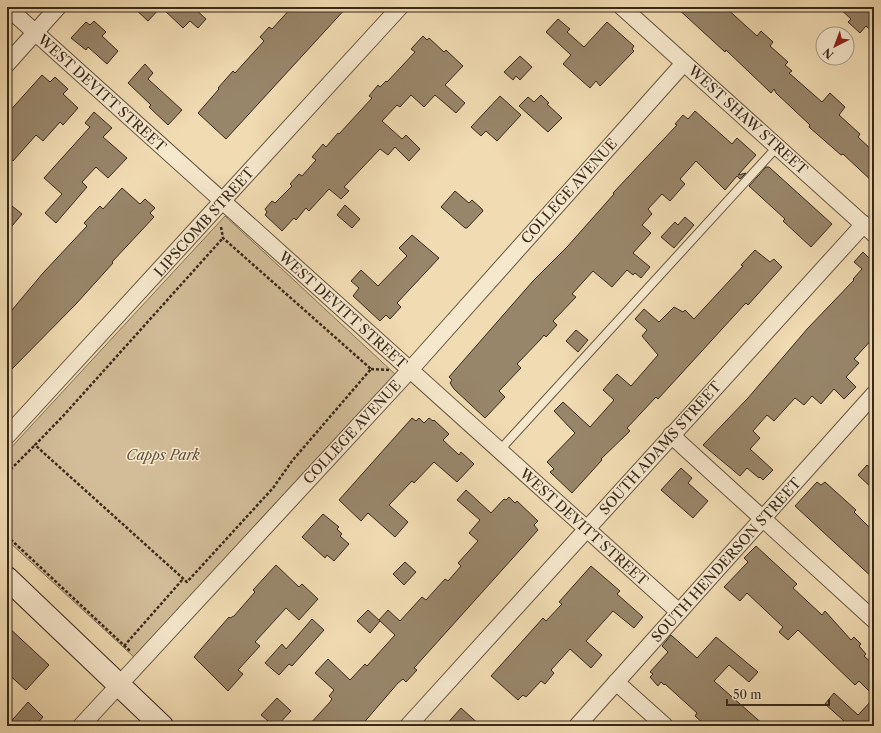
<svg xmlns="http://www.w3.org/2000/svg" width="881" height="733" viewBox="0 0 881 733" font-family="'Libre Caslon Text',serif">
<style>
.green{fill:#d2bd98;stroke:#85735a}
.building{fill:#98866a;stroke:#38291b}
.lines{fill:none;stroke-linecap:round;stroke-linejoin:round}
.service-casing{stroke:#665641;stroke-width:10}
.minor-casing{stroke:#665641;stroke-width:18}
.secondary-casing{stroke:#38291b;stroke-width:24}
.path{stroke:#38291b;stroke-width:2.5;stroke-dasharray:3 2;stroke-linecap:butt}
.service{stroke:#f6e8cd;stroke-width:8}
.minor{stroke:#f6e8cd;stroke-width:16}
.secondary{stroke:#f6e8cd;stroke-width:22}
.labels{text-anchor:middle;stroke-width:3;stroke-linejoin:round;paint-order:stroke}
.street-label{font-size:14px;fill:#38291b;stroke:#f6e8cd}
.park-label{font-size:14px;font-style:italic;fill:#5e4e3a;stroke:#f6e8cd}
</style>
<rect width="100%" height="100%" fill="#f1dbb2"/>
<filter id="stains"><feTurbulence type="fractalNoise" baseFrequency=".005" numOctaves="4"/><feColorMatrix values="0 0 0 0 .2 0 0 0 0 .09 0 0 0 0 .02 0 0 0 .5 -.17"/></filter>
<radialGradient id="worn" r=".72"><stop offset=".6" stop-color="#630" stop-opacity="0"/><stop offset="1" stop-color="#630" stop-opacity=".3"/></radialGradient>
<path class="green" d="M225 216 396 375 135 658 7 540V452Z"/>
<g class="building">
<path d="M133 7H161L148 21Z"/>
<path d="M161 7H193L206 19 198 28 190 21 183 28Z"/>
<path d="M292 7H347L226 139 198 113 219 89 218 88 233 71 235 73 264 41 260 37 269 27 272 29Z"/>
<path d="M676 7H725L757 36 761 31 773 42 770 46 788 62 785 65 792 71 789 73 822 102 830 93 845 107 839 115 860 134 858 137 874 152V183L843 154 841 155 809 127 810 125 776 93 774 89 771 93 726 50 725 52Z"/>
<path d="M838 7H874V33L866 26 860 33 848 22 851 19Z"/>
<path d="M558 19 570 29 567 32 584 47 607 22 634 46 632 49 634 51 600 86 596 81 590 88 563 64 571 55 546 32Z"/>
<path d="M94 21 106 32 102 36 118 51 107 64 88 47 86 50 71 38 86 22 90 25Z"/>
<path d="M423 36 427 40 429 38 444 52 446 50 463 66 445 85 465 103 456 113 435 95 424 107 411 95 400 107 397 105 382 121 402 139 406 135 420 149 409 161 395 147 388 155 380 149 344 187 349 191 341 199 329 189 309 211 306 208 296 220 294 218 282 231 265 215 267 212 265 209 272 201 275 203 292 186 290 184 299 174 302 176 316 160 312 157 323 144 326 147 338 133 339 134 372 98 369 96 378 85 380 87 386 81 387 82 415 52 411 49Z"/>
<path d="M520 56 532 67 520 80 516 76 513 80 504 72Z"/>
<path d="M145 64 153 73 148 79 182 110 168 125 149 107 151 105 128 83Z"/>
<path d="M42 75 50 82 55 77 68 89 63 94 78 108 63 125 60 122 43 141 36 135 13 161 7 156V114Z"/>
<path d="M541 95 549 103 547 104 562 118 548 132 519 106 528 97 534 102Z"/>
<path d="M500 96 521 115 497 141 486 131 481 136 471 127Z"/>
<path d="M695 111 732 144 737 138 756 155 738 175 746 173 740 179 737 176 725 190 696 161 680 179 685 184 670 201 662 194 648 209 652 214 642 225 651 233 633 253 650 267 641 278 635 273 633 275 627 270 612 287 593 271 572 294 576 297 553 321 557 325 546 337 544 335 540 340 517 364 521 368 499 391 505 397 485 418 454 389 450 383 452 380 449 377 533 281 567 247 614 194 613 193 677 125 675 124 683 115 688 119Z"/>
<path d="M94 112 112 128 103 137 127 158 108 178 96 167 82 182 87 187 56 223 45 213 62 194 44 178 90 127 85 123Z"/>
<path d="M766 167H769L832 224 811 247 783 221 785 219 749 186Z"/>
<path d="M122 188 140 204 145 199 155 208 150 213 154 217 112 262 113 263 76 304 7 374V316L43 273 87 226 84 223 100 206 103 209Z"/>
<path d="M455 191 469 203 472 200 482 209 483 211 467 228H465L441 207Z"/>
<path d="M7 202 22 214 7 232Z"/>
<path d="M345 205 360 219 352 228 337 215Z"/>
<path d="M685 217 694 225 674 248 661 237 675 222 678 225Z"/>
<path d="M412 235 439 258 397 303 401 307 390 319 386 315 380 321 353 296 359 288 351 281 361 270 378 286 407 256 399 248Z"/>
<path d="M755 250 770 262 774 259 782 267 748 305 746 303 744 305 658 399 656 397 627 428 630 431 601 459 602 460 572 493 550 472 554 469 547 462 575 433 554 411 563 402 590 427 614 400 603 390 617 374 631 386 658 355 642 336 647 330 635 319 644 309 659 322 674 307 683 312 685 310 694 319 743 266 741 265Z"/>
<path d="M863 252 871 260 874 256V337L854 359 859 363 846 377 856 387 844 399 834 389 821 404 812 396 804 405 795 398 774 421 767 415 753 431 760 438 750 449 773 470 763 480 760 477 759 478 747 468 740 476 703 445 748 398 808 328 854 280 853 279 862 269 854 262Z"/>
<path d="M576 330 588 340 578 352 566 341Z"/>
<path d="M412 418 416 421 419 418 424 423 429 418 433 421 434 420 449 434 443 440 459 455 461 452 474 464 457 482 434 462 414 483 412 481 389 505 408 522 395 537 368 513 361 521 339 500Z"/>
<path d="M867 465 874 471V490L858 475Z"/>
<path d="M681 468 692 478 688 483 708 501 693 518 661 490Z"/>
<path d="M817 482 821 485 825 482 856 510 854 512 874 532V579L795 506Z"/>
<path d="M466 490 491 513 504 499 506 500 509 497 515 503 517 501 538 521 534 525 538 530 414 668 417 670 406 682 403 679 398 683 361 726H308L330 702 332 699 329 696 334 690 315 673 328 659 350 680 365 664 367 666 395 635 379 620 388 610 400 621 422 597 426 600 445 579 448 581 461 566 458 563 478 541 469 533 480 520 457 500Z"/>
<path d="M323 514 339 527 337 529 342 534 340 536 349 544 334 561 327 555 325 558 302 537Z"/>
<path d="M756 546 797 584 793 588 822 615 825 611 851 640 854 637 861 644 859 646 866 654 864 656 874 665V696L859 681 855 685 798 630 788 640 779 632 783 627 747 593 740 601 724 587 748 562 744 558Z"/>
<path d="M405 562 416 572 404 585 393 574Z"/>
<path d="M276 565 299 587 302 584 318 599 299 620 286 608 255 642 260 646 238 670 243 674 228 691 194 657 229 617 230 618 234 616 255 592 253 590Z"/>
<path d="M591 566 620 591 617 594 643 617 634 628 613 611 586 641 602 655 591 668 570 649 551 670 554 673 545 684 541 681 526 697 523 695 518 700 491 676 543 618 546 621 562 604 559 602Z"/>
<path d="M368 610 380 621 370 633 357 621Z"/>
<path d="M312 619 324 630 292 666 289 664 279 675 265 663 282 644 286 649Z"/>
<path d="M7 626 49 665 26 690 7 673Z"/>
<path d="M671 635 697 658 716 637 758 672 749 682 729 665 714 681 765 726H706L695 716 697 713 665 684 664 685 661 682 658 686 650 677 653 674 650 672 668 652 662 646Z"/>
<path d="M834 693 858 715 874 698V726H839L844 721 825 704Z"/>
<path d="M277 698 291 711 277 726H274L261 715Z"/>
<path d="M28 702 43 717 35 726H7Z"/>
<path d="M461 708 481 726H445Z"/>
</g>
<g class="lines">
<defs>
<path id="service" d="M499 451 777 147"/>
<g id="minor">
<path d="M7 7 679 612"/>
<path d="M622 7 874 234"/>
<path d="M7 64 58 7"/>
<path d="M671 435 874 620"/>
<path d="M7 436 400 7"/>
<path d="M616 682 665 726"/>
<path d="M81 726 410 370 684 63"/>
<path d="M408 726 864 224"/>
<path d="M577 726 874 394"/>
</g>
<path id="secondary" d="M7 578 162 726"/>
</defs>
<use href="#service" class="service-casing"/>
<use href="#minor" class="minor-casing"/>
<use href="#secondary" class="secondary-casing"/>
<g class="path">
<path d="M221 227 223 238 371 369 292 461 273 488 187 582 35 445 64 415 223 238"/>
<path d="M371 369 389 370"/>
<path d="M7 473 35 445"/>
<path d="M7 536 130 651"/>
<path d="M124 646 183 579"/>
</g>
<use href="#service" class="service"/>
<use href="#minor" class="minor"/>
<use href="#secondary" class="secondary"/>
</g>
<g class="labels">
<g class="street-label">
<text transform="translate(102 93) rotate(42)" y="5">WEST DEVITT STREET</text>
<text transform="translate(748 120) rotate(42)" y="5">WEST SHAW STREET</text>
<text transform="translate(569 191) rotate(-48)" y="5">COLLEGE AVENUE</text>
<text transform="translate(204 222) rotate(-48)" y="5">LIPSCOMB STREET</text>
<text transform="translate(343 310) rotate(42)" y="5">WEST DEVITT STREET</text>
<text transform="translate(352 432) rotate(-47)" y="5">COLLEGE AVENUE</text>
<text transform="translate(660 448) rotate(-48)" y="5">SOUTH ADAMS STREET</text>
<text transform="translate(584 527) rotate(42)" y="5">WEST DEVITT STREET</text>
<text transform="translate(726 560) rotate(-48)" y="5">SOUTH HENDERSON STREET</text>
</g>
<g class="park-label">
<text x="163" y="460">Capps Park</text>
</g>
</g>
<rect width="881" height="733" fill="none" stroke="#f1dbb2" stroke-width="24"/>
<rect x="8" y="8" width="865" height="717" fill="none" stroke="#38291b" stroke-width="2"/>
<rect x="12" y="12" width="857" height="709" fill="none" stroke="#38291b"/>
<g transform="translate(835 46) rotate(222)"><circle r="19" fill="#f6e8cd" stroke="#aa9c86"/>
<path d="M0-3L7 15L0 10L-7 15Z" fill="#8f2418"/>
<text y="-6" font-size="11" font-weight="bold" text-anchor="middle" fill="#38291b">N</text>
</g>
<path d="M727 699v6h102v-6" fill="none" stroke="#38291b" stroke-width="2"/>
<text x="733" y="699" font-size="12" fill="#38291b" stroke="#f6e8cd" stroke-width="3" paint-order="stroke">50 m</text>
<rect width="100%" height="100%" filter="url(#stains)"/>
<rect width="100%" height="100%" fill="url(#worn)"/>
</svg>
